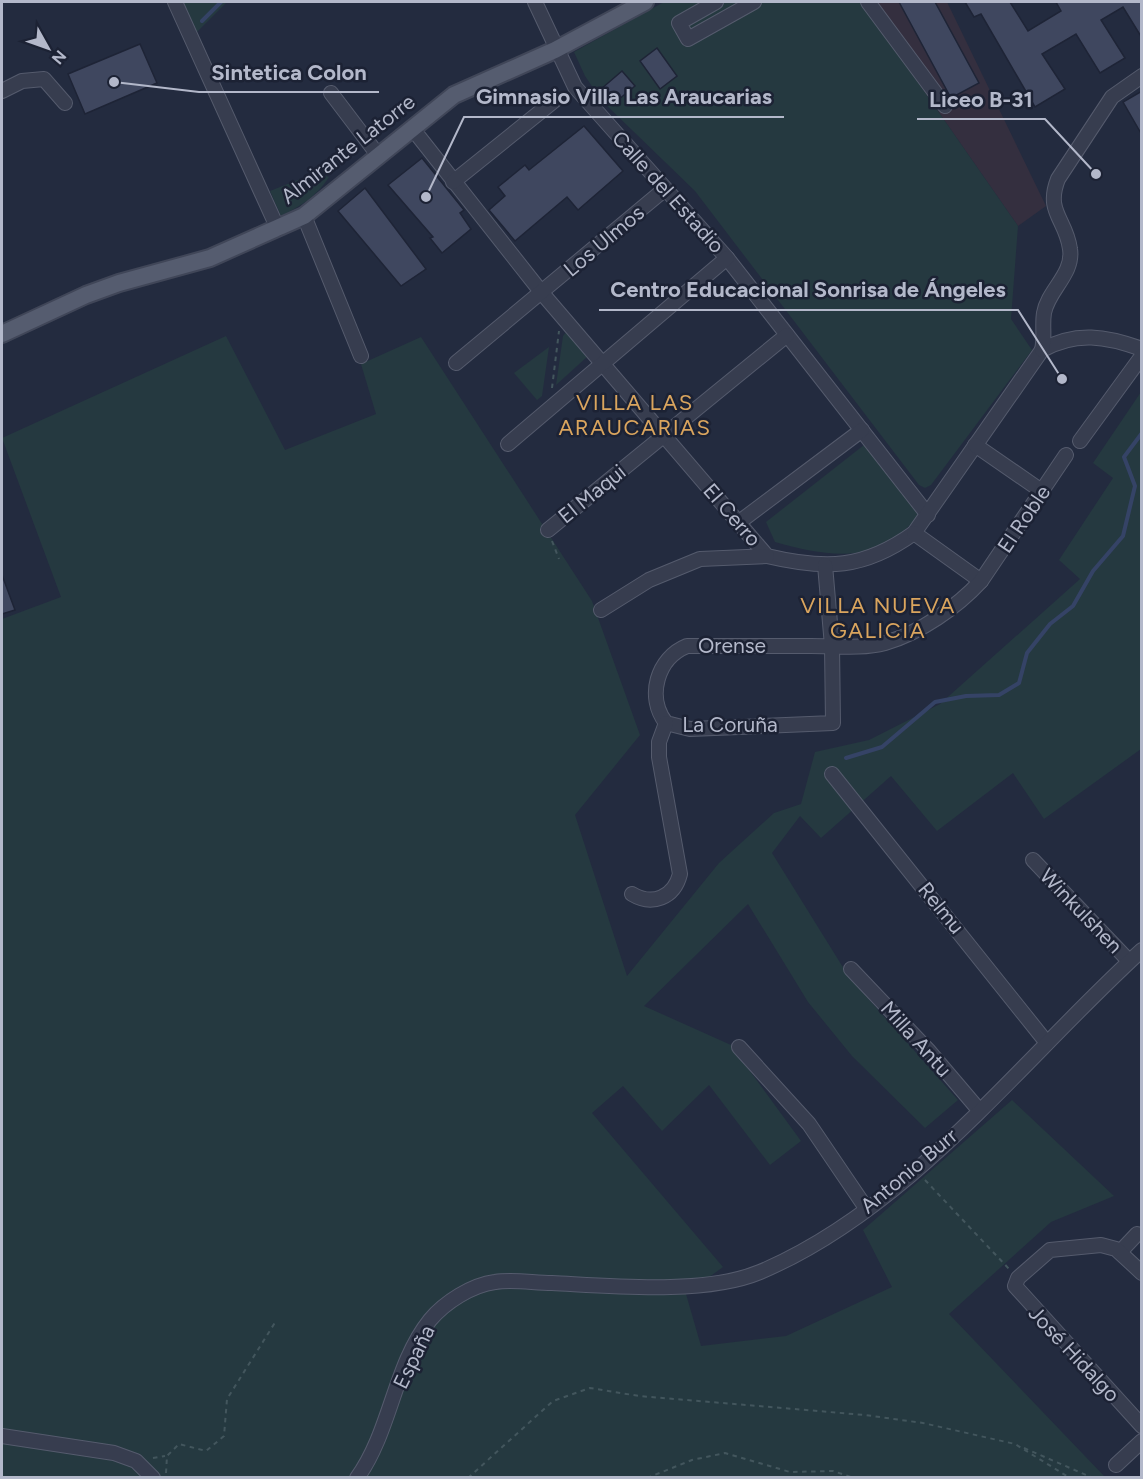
<svg xmlns="http://www.w3.org/2000/svg" width="1143" height="1479" viewBox="0 0 1143 1479" font-family="Figtree,sans-serif">
<style>
.medical{fill:#342f3f}
.green{fill:#253940}
.lines{fill:none;stroke-linecap:round;stroke-linejoin:round}
.stream{stroke:#354366;stroke-width:4}
.building{fill:#3f475f;stroke:#1e2436;stroke-width:1.5}
.minor-casing{stroke:#555b6d;stroke-width:16}
.major-casing{stroke:#404658;stroke-width:20}
.path{stroke:#43565d;stroke-width:2;stroke-dasharray:4.5 4.5;stroke-linecap:butt}
.minor{stroke:#373d4f;stroke-width:14}
.major{stroke:#555c6f;stroke-width:16}
.labels{text-anchor:middle;stroke-width:5;stroke-linejoin:round;paint-order:stroke}
.street-label{font-size:21px;fill:#b3b8ca;stroke:#1c2234}
.neighbourhood-label{font-size:22px;letter-spacing:1.5px;fill:#daa55e;stroke:#1c2234}
.leader{fill:none;stroke:#b3b8ca;stroke-width:2}
.callout-dot{fill:#b3b8ca;stroke:#1c2234;stroke-width:2}
.callout-label{font-size:22px;text-anchor:middle;font-weight:bold;fill:#b3b8ca;stroke:#1c2234;stroke-width:5;stroke-linejoin:round;paint-order:stroke}
</style>
<rect width="100%" height="100%" fill="#232b3f"/>
<path class="medical" d="M862 2H947L1046 206 1018 226Z"/>
<g class="green">
<path d="M185 2H227L192 37 178 7Z"/>
<path d="M664 2H862L1018 226 1011 319 1032 350 931 485 925 488 919 485 695 191 602 101 585 76 574 52Z"/>
<path d="M315 173 329 177C317 196 301 206 281 216L270 191Z"/>
<path d="M569 329 588 356 556 385 563 336Z"/>
<path d="M226 336 285 450 376 414 361 364 421 337 592 601 640 735 575 815 627 976 719 863 774 813 801 804 815 752 869 740 940 704 1080 579 1059 560 1113 478 1093 463 1141 392V749L1044 819 1013 773 937 831 891 776 821 838 800 816 772 853 849 977 958 1100 925 1128 852 1056 808 1002 748 904 644 1006 731 1045 801 1141 770 1165 709 1085 662 1131 623 1086 592 1113 723 1267 686 1294 701 1346 786 1336 892 1287 863 1230 1012 1100 1114 1196 1051 1222 949 1314 1105 1477 2 1478V619L61 597 2 438Z"/>
<path d="M549 347 542 396 537 400 514 373Z"/>
<path d="M864 445 920 514C878 565 833 558 775 542L766 522Z"/>
</g>
<g class="lines">
<g class="stream">
<path d="M202 21 221 2"/>
<path d="M846 758 882 747 935 702 966 696 999 695 1019 683 1027 653 1050 624 1073 606 1093 571 1123 536 1135 486 1124 457 1142 433"/>
</g>
</g>
<g class="building">
<path d="M899 2H935L979 83 951 98Z"/>
<path d="M965 2H1010L1028 31 1061 11 1056 2H1142V38L1123 7 1101 20 1125 58 1100 73 1076 34 1042 54 1065 89 1035 107 981 14 974 17Z"/>
<path d="M140 44 157 83 85 114 68 74Z"/>
<path d="M657 48 677 76 660 89 640 61Z"/>
<path d="M622 71 635 86 613 104 601 89Z"/>
<path d="M1142 91V135L1123 102Z"/>
<path d="M584 126 623 171 578 210 567 197 515 241 489 210 505 196 498 187 525 165 529 170Z"/>
<path d="M422 158 464 210 460 213 471 229 442 253 430 238 433 237 388 185Z"/>
<path d="M365 188 426 269 401 286 338 211Z"/>
<path d="M2 575 15 610 2 614Z"/>
</g>
<g class="lines">
<defs>
<g id="minor">
<path d="M175 2 278 229"/>
<path d="M535 2 575 87 727 258 928 515"/>
<path d="M716 2 679 23 688 39 754 2"/>
<path d="M868 2 945 106"/>
<path d="M2 91 22 81 44 79 65 103"/>
<path d="M331 93 378 155"/>
<path d="M412 128 542 293 767 556C826 570 864 569 914 533L1042 350C1076 331 1106 336 1142 349"/>
<path d="M453 182 555 100"/>
<path d="M304 216 361 356"/>
<path d="M1042 350C1045 337 1042 325 1044 313 1048 290 1074 274 1070 249 1066 219 1045 212 1058 179L1112 97 1142 76"/>
<path d="M456 363 665 189"/>
<path d="M1080 441 1142 356"/>
<path d="M508 444 727 258"/>
<path d="M975 445 1043 492"/>
<path d="M738 523 862 430"/>
<path d="M548 530 787 335"/>
<path d="M914 533 981 581"/>
<path d="M825 565 832 646 833 723 690 729 666 723C646 697 657 658 687 646 728 646 770 646 811 646 835 646 863 649 885 643 920 633 957 607 981 581L1066 455"/>
<path d="M601 610 649 580 700 559 767 556"/>
<path d="M832 774 1047 1043"/>
<path d="M1033 860 1129 961"/>
<path d="M632 894C652 906 674 898 680 874L659 757V742L666 723"/>
<path d="M851 969 928 1050 979 1110"/>
<path d="M739 1047 809 1124 866 1208"/>
<path d="M1120 1252 1137 1234"/>
<path d="M1142 1273 1116 1249 1101 1245 1050 1250 1018 1278 1015 1286 1142 1426"/>
<path d="M2 1436 114 1453 136 1461 153 1478"/>
<path d="M1116 1465 1142 1441"/>
<path d="M357 1478C391 1431 394 1365 430 1320 445 1302 472 1285 495 1282 513 1279 534 1283 552 1283 611 1286 705 1295 760 1272 911 1208 1023 1058 1142 950"/>
</g>
<path id="major" d="M2 334 86 295 119 283 210 258 304 216 454 95 555 50 645 2"/>
</defs>
<use href="#minor" class="minor-casing"/>
<use href="#major" class="major-casing"/>
<g class="path">
<path d="M552 388 559 331"/>
<path d="M552 541 559 559"/>
<path d="M925 1180 1010 1270"/>
<path d="M1024 1448 1093 1478"/>
<path d="M153 1458 165 1456"/>
<path d="M166 1473 167 1456 179 1444 206 1451 224 1436 227 1399 276 1321"/>
<path d="M468 1478 553 1401 590 1388 639 1396 865 1415 923 1423 1015 1444 1070 1478"/>
<path d="M647 1478 692 1460 725 1453 790 1472 833 1471 854 1478"/>
</g>
<use href="#minor" class="minor"/>
<use href="#major" class="major"/>
</g>
<g class="labels">
<g class="street-label">
<text transform="translate(348 149) rotate(-38)" y="7">Almirante Latorre</text>
<text transform="translate(668 192) rotate(48)" y="7">Calle del Estadio</text>
<text transform="translate(604 241) rotate(-40)" y="7">Los Ulmos</text>
<text transform="translate(592 494) rotate(-39)" y="7">El Maqui</text>
<text transform="translate(732 515) rotate(49)" y="7">El Cerro</text>
<text transform="translate(1024 519) rotate(-56)" y="7">El Roble</text>
<text x="732" y="653">Orense</text>
<text x="730" y="732">La Coruña</text>
<text transform="translate(941 908) rotate(51)" y="7">Relmu</text>
<text transform="translate(1081 911) rotate(46)" y="7">Winkulshen</text>
<text transform="translate(916 1039) rotate(48)" y="7">Milla Antu</text>
<text transform="translate(909 1171) rotate(-40)" y="7">Antonio Burr</text>
<text transform="translate(1074 1354) rotate(47)" y="7">José Hidalgo</text>
<text transform="translate(414 1357) rotate(-64)" y="7">España</text>
</g>
<g class="neighbourhood-label">
<text x="635" y="410">VILLA LAS<tspan x="635" dy="25">ARAUCARIAS</tspan></text>
<text x="878" y="613">VILLA NUEVA<tspan x="878" dy="25">GALICIA</tspan></text>
</g>
</g>
<path class="leader" d="M114 82L199 92H379M426 197L464 117H784M1096 174L1045 119H917M1062 379L1018 310H599"/>
<g class="callout-dot">
<circle cx="114" cy="82" r="6"/>
<circle cx="426" cy="197" r="6"/>
<circle cx="1096" cy="174" r="6"/>
<circle cx="1062" cy="379" r="6"/>
</g>
<g class="callout-label">
<text x="289" y="80">Sintetica Colon</text>
<text x="624" y="104">Gimnasio Villa Las Araucarias</text>
<text x="981" y="107">Liceo B-31</text>
<text x="808" y="297">Centro Educacional Sonrisa de Ángeles</text>
</g>
<rect width="1143" height="1479" fill="none" stroke="#b3b8ca" stroke-width="6"/>
<g transform="translate(48 48) rotate(130)" stroke="#1c2234" stroke-width="4.5" paint-order="stroke">
<path d="M0-4.5L10 22L0 15L-10 22Z" fill="#b3b8ca"/>
<text y="-9" font-size="16" font-weight="bold" text-anchor="middle" fill="#b3b8ca">N</text>
</g>
</svg>
